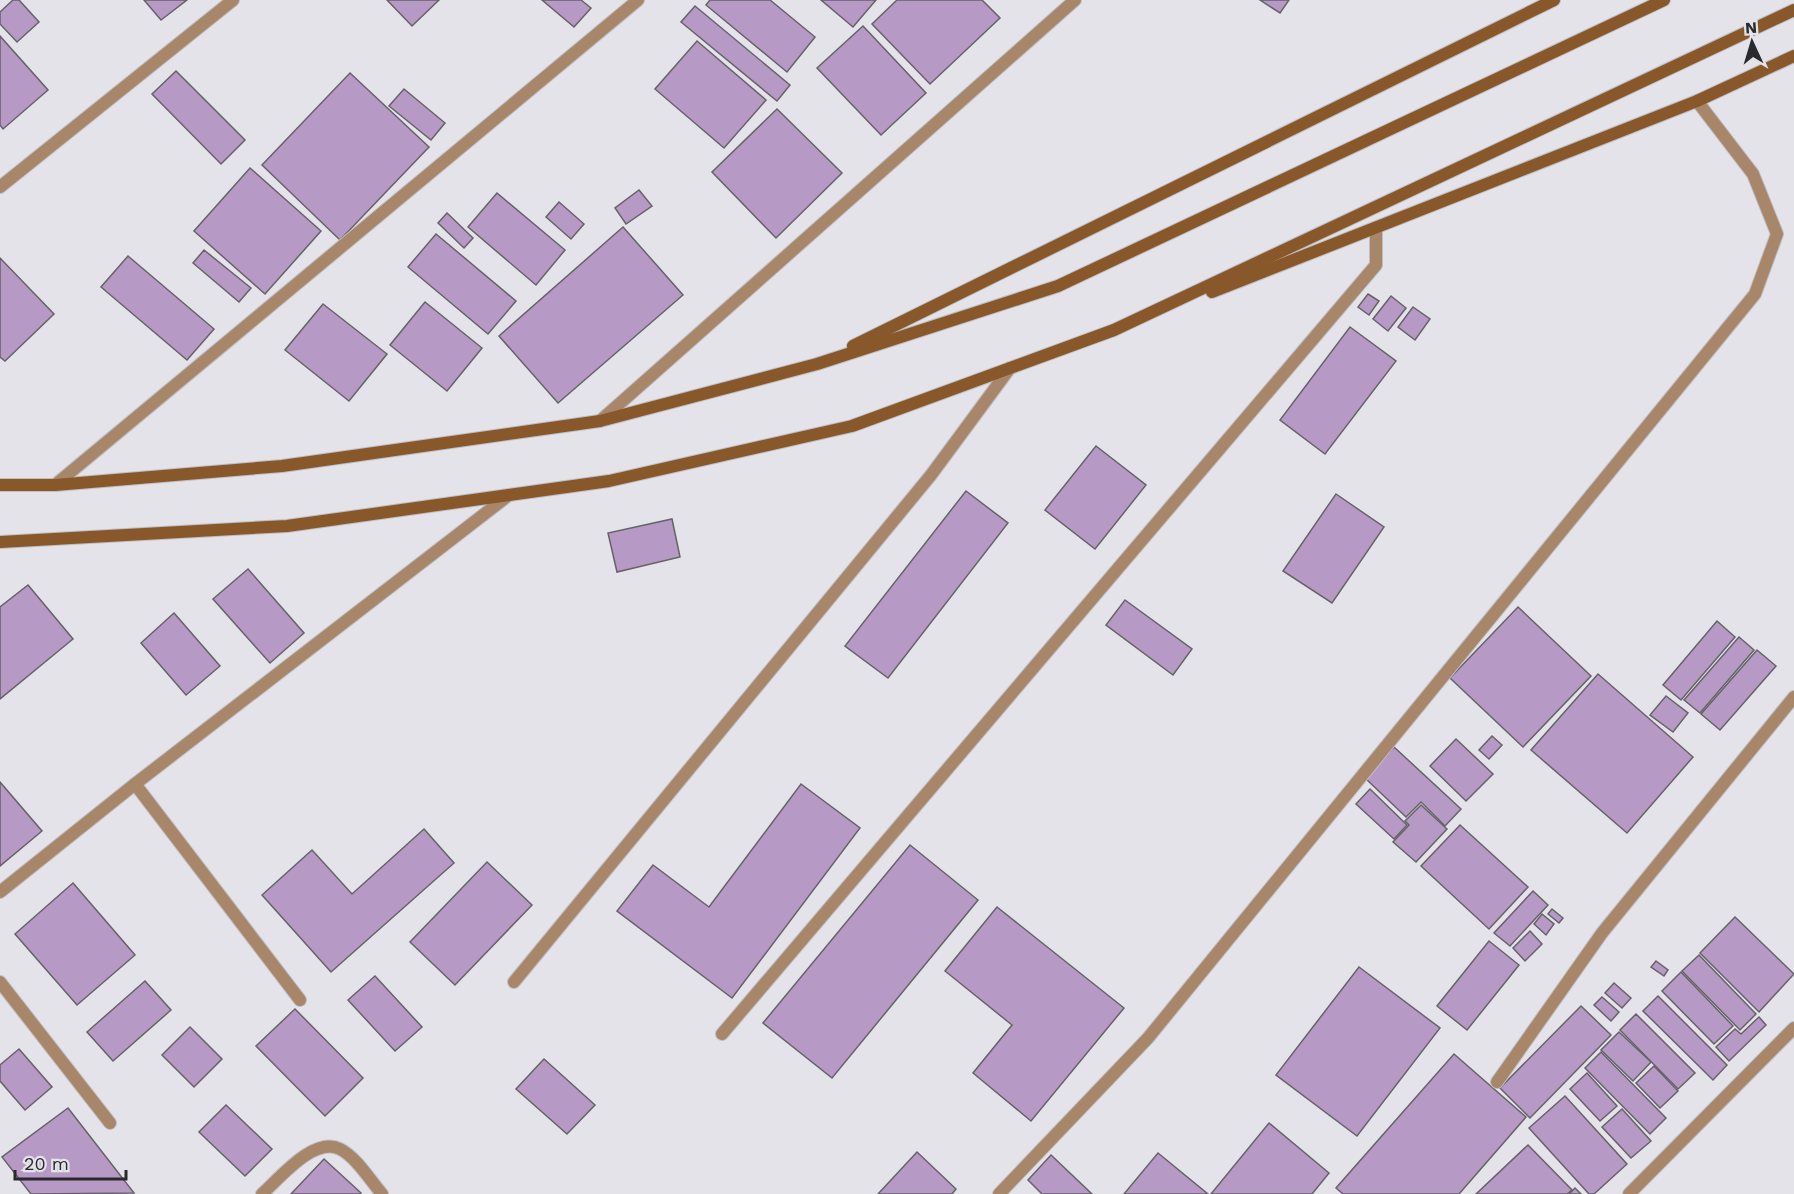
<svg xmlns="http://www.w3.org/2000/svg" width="1794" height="1194" viewBox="0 0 1794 1194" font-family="'Work Sans',sans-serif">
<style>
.building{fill:#b799c5;stroke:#666368;stroke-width:1.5}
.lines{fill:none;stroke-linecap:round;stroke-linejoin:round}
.minor-casing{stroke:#bebec3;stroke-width:14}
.secondary-casing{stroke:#bebec3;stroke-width:14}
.minor{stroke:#a88669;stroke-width:12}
.secondary{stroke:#88582a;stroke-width:12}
</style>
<rect width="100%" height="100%" fill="#e3e3e9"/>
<g class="building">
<path d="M13 0H19L39 22 17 42 0 24V12Z"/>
<path d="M144 0H187L161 20Z"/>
<path d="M387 0H439L412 26Z"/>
<path d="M542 0H581L591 8 574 27Z"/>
<path d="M710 0H770L815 37 787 72 706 5Z"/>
<path d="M821 0H876L853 27Z"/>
<path d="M897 0H982L1000 18 930 84 872 24Z"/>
<path d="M1260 0H1289L1280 13Z"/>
<path d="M695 6 790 85 777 101 681 22Z"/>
<path d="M863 26 926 93 881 135 817 68Z"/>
<path d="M0 36 48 90 3 129 0 125Z"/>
<path d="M697 41 766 100 724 148 655 89Z"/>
<path d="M176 71 245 140 221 164 152 94Z"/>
<path d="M350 73 429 147 340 240 262 165Z"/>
<path d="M404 89 445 123 431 140 389 106Z"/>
<path d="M777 109 842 173 776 238 712 172Z"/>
<path d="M250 168 321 231 265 294 194 231Z"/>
<path d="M639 190 652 206 626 224 615 208Z"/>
<path d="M497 193 565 250 536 285 468 227Z"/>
<path d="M559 202 584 224 571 239 546 217Z"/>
<path d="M447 213 473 238 464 248 438 223Z"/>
<path d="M623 227 683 295 558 403 499 336Z"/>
<path d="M436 234 516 301 488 334 408 267Z"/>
<path d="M204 250 251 288 239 302 193 263Z"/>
<path d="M128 256 214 329 187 360 101 287Z"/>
<path d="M0 258 54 314 5 361 0 357Z"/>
<path d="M1368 294 1379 301 1369 315 1358 307Z"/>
<path d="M1391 296 1406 308 1388 331 1373 319Z"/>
<path d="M425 302 482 348 447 391 390 345Z"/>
<path d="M323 304 387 354 349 401 285 350Z"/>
<path d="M1413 307 1430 319 1415 340 1398 327Z"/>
<path d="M1350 327 1396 361 1325 454 1280 420Z"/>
<path d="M1096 446 1146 485 1095 549 1045 510Z"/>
<path d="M966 491 1008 523 888 678 845 646Z"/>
<path d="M1336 494 1384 527 1332 603 1283 571Z"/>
<path d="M672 519 680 557 617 572 608 533Z"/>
<path d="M248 569 304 633 270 663 213 599Z"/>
<path d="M28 585 73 639 0 699V607Z"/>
<path d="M1125 600 1192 649 1173 675 1106 625Z"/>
<path d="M1518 607 1591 676 1523 747 1450 678Z"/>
<path d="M174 613 220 666 186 695 141 643Z"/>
<path d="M1717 621 1735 637 1681 700 1663 685Z"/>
<path d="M1739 637 1754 650 1700 713 1684 700Z"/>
<path d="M1757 650 1776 666 1720 730 1701 714Z"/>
<path d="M1598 674 1693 757 1627 833 1531 750Z"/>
<path d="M1666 696 1688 713 1673 732 1650 715Z"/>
<path d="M1492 736 1502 745 1489 759 1479 750Z"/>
<path d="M1456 739 1493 774 1466 801 1430 766Z"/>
<path d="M1394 747 1461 809 1445 826 1421 802 1406 817 1365 778Z"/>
<path d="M0 782 42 831 0 866Z"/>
<path d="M801 784 860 828 732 998 617 911 653 865 709 907Z"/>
<path d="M1370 789 1407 825 1394 839 1356 804Z"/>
<path d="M1421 805 1447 829 1416 862 1393 842 1409 825 1405 821Z"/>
<path d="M1460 825 1528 887 1489 929 1421 866Z"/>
<path d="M424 829 454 863 331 972 262 895 312 850 352 894Z"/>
<path d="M910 845 978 900 832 1078 763 1023Z"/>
<path d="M487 862 532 905 455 985 410 942Z"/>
<path d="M73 883 135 955 77 1005 15 934Z"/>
<path d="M1533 891 1548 905 1510 946 1494 933Z"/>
<path d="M997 907 1124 1008 1031 1121 973 1073 1012 1025 945 971Z"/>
<path d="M1552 909 1563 918 1559 923 1548 914Z"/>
<path d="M1542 914 1554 924 1546 935 1534 924Z"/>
<path d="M1735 917 1794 974 1759 1012 1700 953Z"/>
<path d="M1530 931 1542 944 1525 961 1513 948Z"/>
<path d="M1489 941 1519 965 1467 1030 1437 1006Z"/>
<path d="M1699 955 1756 1014 1740 1030 1682 971Z"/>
<path d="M1656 961 1668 970 1664 976 1651 967Z"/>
<path d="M1359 967 1440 1028 1357 1136 1276 1075Z"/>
<path d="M1681 972 1733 1026 1714 1044 1662 991Z"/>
<path d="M375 976 422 1027 395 1051 348 1000Z"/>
<path d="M145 981 171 1010 113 1061 87 1032Z"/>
<path d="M1614 983 1631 998 1622 1008 1605 993Z"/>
<path d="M1658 996 1727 1065 1713 1080 1643 1011Z"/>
<path d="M1602 997 1619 1012 1611 1021 1594 1005Z"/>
<path d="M1581 1006 1611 1035 1530 1118 1500 1088Z"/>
<path d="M295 1009 363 1078 325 1116 256 1046Z"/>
<path d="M1636 1014 1695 1073 1678 1089 1620 1030Z"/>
<path d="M1759 1017 1766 1025 1729 1061 1716 1047 1735 1029 1741 1034Z"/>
<path d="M190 1027 222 1059 194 1087 162 1055Z"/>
<path d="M1619 1032 1651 1062 1633 1081 1601 1050Z"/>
<path d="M19 1049 52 1087 25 1110 0 1081V1065Z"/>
<path d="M1601 1052 1666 1118 1650 1134 1585 1068Z"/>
<path d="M1454 1054 1526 1117 1459 1194H1343L1336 1188Z"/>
<path d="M544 1059 595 1105 567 1134 516 1089Z"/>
<path d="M1654 1066 1678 1091 1660 1108 1636 1083Z"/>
<path d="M1587 1073 1617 1106 1600 1121 1570 1089Z"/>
<path d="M1565 1096 1627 1164 1594 1194H1589L1529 1128Z"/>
<path d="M226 1105 272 1149 245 1176 199 1132Z"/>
<path d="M68 1108 134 1193 31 1194 2 1157Z"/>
<path d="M1622 1109 1651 1141 1631 1158 1602 1127Z"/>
<path d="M1269 1123 1329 1173 1312 1194H1211Z"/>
<path d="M1528 1145 1572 1190 1567 1194H1476Z"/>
<path d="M917 1152 956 1189 952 1194H878Z"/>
<path d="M1158 1153 1208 1194H1124Z"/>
<path d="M1051 1155 1092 1194H1042L1028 1180Z"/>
<path d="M324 1159 361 1193 360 1194H291Z"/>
<path d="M1575 1188 1581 1194H1569Z"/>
</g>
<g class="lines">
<defs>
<g id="minor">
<path d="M0 187 233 0"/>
<path d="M600 421 1075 0"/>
<path d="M55 485 638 0"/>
<path d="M135 784 300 1000"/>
<path d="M0 892 135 784 509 495"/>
<path d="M0 982 110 1123"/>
<path d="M514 982 931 475 1010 368"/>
<path d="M722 1034 1376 265V228"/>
<path d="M1497 1082 1602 933 1794 697"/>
<path d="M262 1194C280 1178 314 1136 340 1149 356 1157 370 1180 382 1194"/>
<path d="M999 1194 1148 1038 1755 294 1777 234 1753 174 1697 101"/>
<path d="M1629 1194 1794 1028"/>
</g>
<g id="secondary">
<path d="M1212 292 1697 101 1794 56"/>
<path d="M853 346 1554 0"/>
<path d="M0 485H55L282 466 600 421 817 364 1058 286 1664 0"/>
<path d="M0 542 287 526 609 481 852 426 1114 330 1794 10"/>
</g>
</defs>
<use href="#minor" class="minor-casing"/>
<use href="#secondary" class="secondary-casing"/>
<use href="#minor" class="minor"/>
<use href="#secondary" class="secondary"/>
</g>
<g transform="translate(1752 42) rotate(356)" stroke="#e3e3e9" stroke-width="4.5" paint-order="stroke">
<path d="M0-4.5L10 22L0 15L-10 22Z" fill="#2a2a2d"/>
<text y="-9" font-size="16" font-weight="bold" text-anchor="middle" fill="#2a2a2d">N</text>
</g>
<path d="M15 1170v9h111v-9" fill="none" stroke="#2a2a2d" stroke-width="3"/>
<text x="24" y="1170" font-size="18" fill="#2a2a2d" stroke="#e3e3e9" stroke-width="4.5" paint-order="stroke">20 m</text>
</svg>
